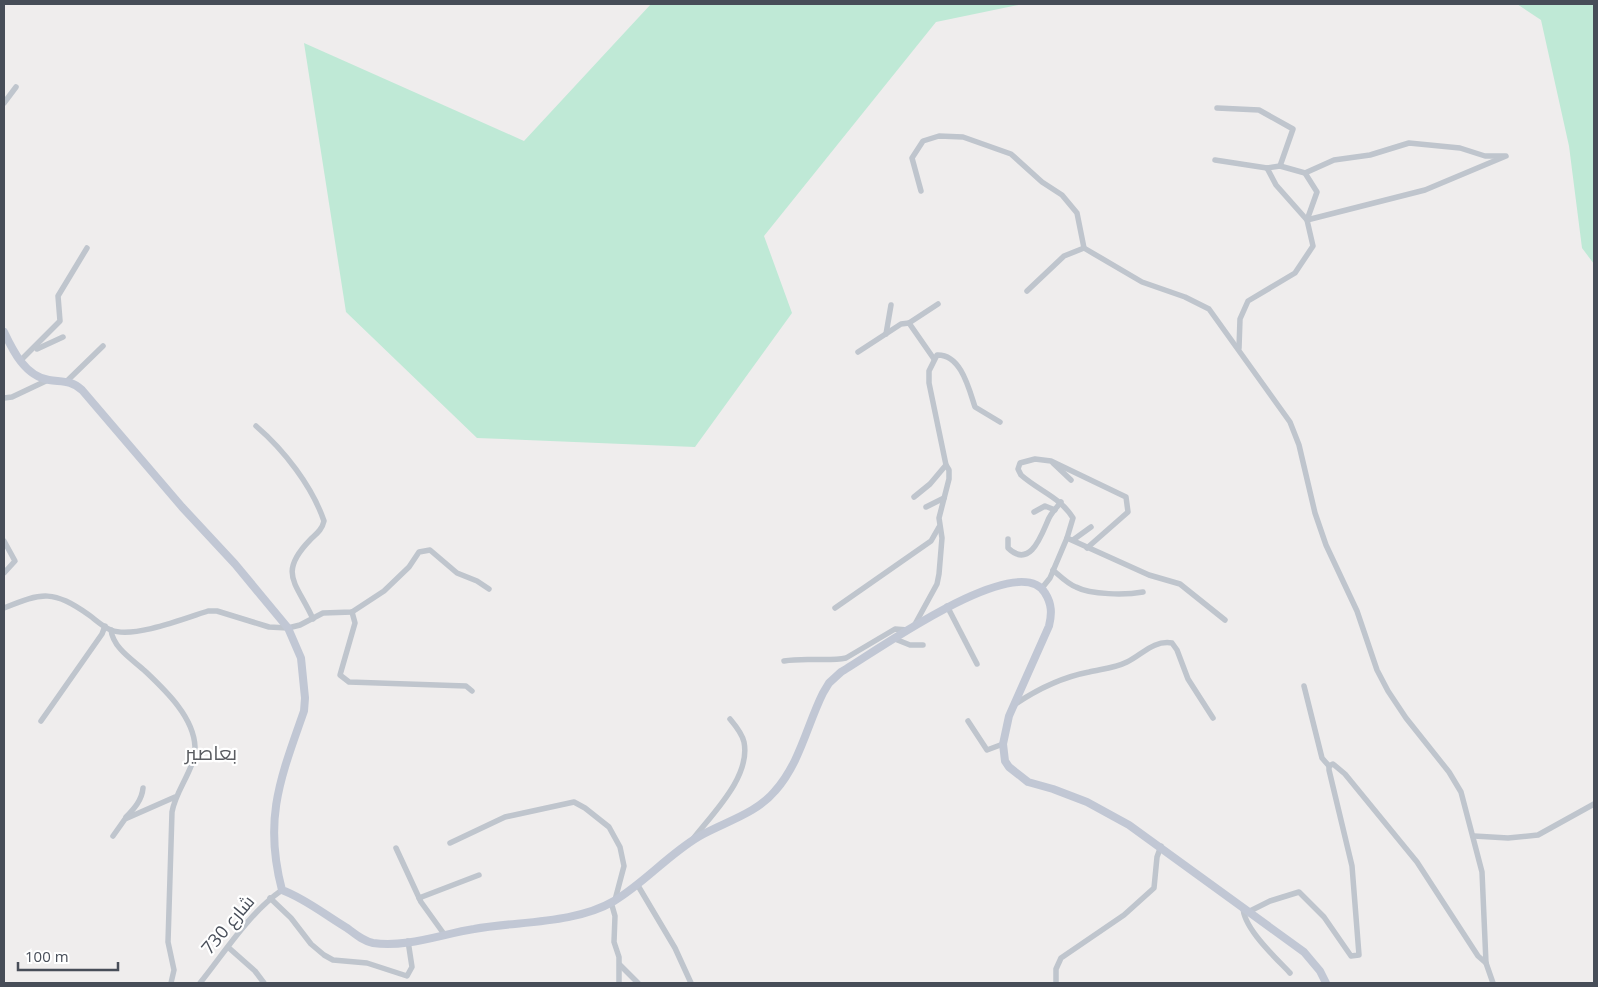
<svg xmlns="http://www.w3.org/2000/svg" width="1598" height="987" viewBox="0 0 1598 987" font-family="'Open Sans',Cairo,sans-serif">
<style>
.green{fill:#bfe9d6}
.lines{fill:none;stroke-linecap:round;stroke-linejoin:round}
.street{stroke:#bfc5cd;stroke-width:5.5}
.secondary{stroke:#c1c7d4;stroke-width:8}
.labels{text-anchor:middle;stroke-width:4.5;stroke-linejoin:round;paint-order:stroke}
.street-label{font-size:18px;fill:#474d58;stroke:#fff}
.quarter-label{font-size:20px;fill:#5a5c61;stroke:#fff}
</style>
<rect width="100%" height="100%" fill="#efeded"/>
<g class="green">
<path d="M651 4H1023L936 22 764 236 792 313 695 447 477 438 346 312 304 43 524 141Z"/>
<path d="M1517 4H1594V264L1582 248 1569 146 1541 20Z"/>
</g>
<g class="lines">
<g class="street">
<path d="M4 103 16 87"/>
<path d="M1217 108 1259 110 1293 129 1280 166"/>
<path d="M1215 160 1267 168"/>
<path d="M1305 173 1334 160 1370 155 1409 143 1460 148 1485 156H1504"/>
<path d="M921 191 912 158 923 141 939 136 963 137 1011 154 1042 182 1062 195 1077 213 1084 248 1142 282 1185 297 1209 309 1290 422 1299 445 1315 513 1326 545 1357 611 1377 670 1388 691 1406 718 1449 772 1461 792 1482 872 1486 963 1493 983"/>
<path d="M1307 220 1425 190 1506 156"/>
<path d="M1027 291 1064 256 1084 248"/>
<path d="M909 323 938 304"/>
<path d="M886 334 891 305"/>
<path d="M1239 348 1240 319 1248 301 1295 273 1313 246 1307 220 1276 185 1267 168 1280 166 1305 173 1317 192 1307 220"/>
<path d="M37 349 63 337"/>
<path d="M858 352 901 324 909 323 934 359"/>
<path d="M20 361 60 321 58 296 87 248"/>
<path d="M67 381 103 346"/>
<path d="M4 398 12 397 48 380"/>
<path d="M256 426C284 450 312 486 324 521 322 530 316 534 310 540 277 574 297 583 313 619"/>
<path d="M1053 463 1071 480"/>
<path d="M914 497 930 484 946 465"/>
<path d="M926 507 944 498"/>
<path d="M1034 512 1045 506 1055 510"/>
<path d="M1067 538 1073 518C1060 497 1039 491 1021 475L1018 469 1020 463 1035 459 1051 461 1126 497 1128 512 1087 548"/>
<path d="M1008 539V548C1031 570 1042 533 1049 518 1052 512 1057 507 1061 502"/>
<path d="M1073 540 1091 527"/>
<path d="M4 541 15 561 4 573"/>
<path d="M1053 570C1060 576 1068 584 1076 587 1091 595 1126 595 1143 592"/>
<path d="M1042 588 1050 578 1067 538 1149 575 1180 584 1225 620"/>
<path d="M947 606 977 664"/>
<path d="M4 608C43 592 53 590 89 615 96 620 103 627 111 630 133 639 186 618 208 611H217L269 627 288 628 300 625 323 613 352 612 384 591 409 567 419 552 430 550 457 573 477 581 489 589"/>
<path d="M835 608 931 541 939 527"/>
<path d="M352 612 355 623 340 675 349 682 466 686 472 691"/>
<path d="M914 626 937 584 939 574 942 538 939 518 949 479V470L946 465 929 383V371L937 355C961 354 969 389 975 407L1000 422"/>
<path d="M111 630C113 648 133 660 145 671 165 690 194 717 195 747 195 770 176 789 172 812L168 942 174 970 171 983"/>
<path d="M895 639 910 645H923"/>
<path d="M784 661C805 657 827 662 846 658L895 629 908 630"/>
<path d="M1304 686 1322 758 1329 766"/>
<path d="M1014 705C1036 690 1063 677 1089 672 1102 669 1115 668 1127 662 1142 655 1153 640 1172 643L1177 650 1188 679 1213 718"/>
<path d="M41 721 102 634 105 626"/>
<path d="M968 721 987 750 1003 744"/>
<path d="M126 817C134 809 142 800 143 788"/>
<path d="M113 836 125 819 175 797"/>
<path d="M1474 836 1508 838 1538 835 1594 804"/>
<path d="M693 839C712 814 751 777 744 742 742 733 735 725 730 719"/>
<path d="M450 843 505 817 574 802 585 808 609 827 620 847 624 866 615 900"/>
<path d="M396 848 421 902 444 934"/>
<path d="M637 884 675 948 691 983"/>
<path d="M270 898 291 918 311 944 324 955 333 960 367 963 407 976 412 967 408 941"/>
<path d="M419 898 479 875"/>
<path d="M611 902 615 916 614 942 619 957V983"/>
<path d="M1243 907C1243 928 1276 958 1290 973"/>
<path d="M1250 911 1270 901 1299 892 1324 917 1351 956 1359 955 1352 866 1329 770V766L1333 764 1345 774 1417 862 1478 956 1486 963"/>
<path d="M229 948 255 971 264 983"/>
<path d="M620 965 638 983"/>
<path d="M200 983C225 952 249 913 282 890"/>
<path d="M1056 983V969L1061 958 1124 915 1154 888 1157 857 1161 846"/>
</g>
<path class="secondary" d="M4 332C13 351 25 376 49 380 62 382 71 380 82 390L182 507 235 564 288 628 301 658 305 698 304 711C281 777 263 818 282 890 306 899 325 915 347 928 355 934 363 941 373 943 406 948 442 934 474 929 518 921 575 924 614 901 644 883 668 855 698 837 724 822 756 814 775 791 800 763 807 725 823 693L829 683 841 672C872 654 1018 548 1045 593 1052 604 1052 614 1049 626L1009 716 1003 744 1005 761 1009 767 1028 782 1053 789 1087 802 1129 825 1304 952 1320 971 1326 983"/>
</g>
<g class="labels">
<g class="street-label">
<text transform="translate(228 925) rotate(-50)" y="6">شارع 730</text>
</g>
<g class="quarter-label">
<text x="211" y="760">بعاصير</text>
</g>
</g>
<rect width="1598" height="987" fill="none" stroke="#474d58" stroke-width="10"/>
<path d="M18 962v8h100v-8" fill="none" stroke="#474d58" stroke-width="2.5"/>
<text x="25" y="962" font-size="15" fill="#474d58" stroke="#ffffff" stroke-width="4" paint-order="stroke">100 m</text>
</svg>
